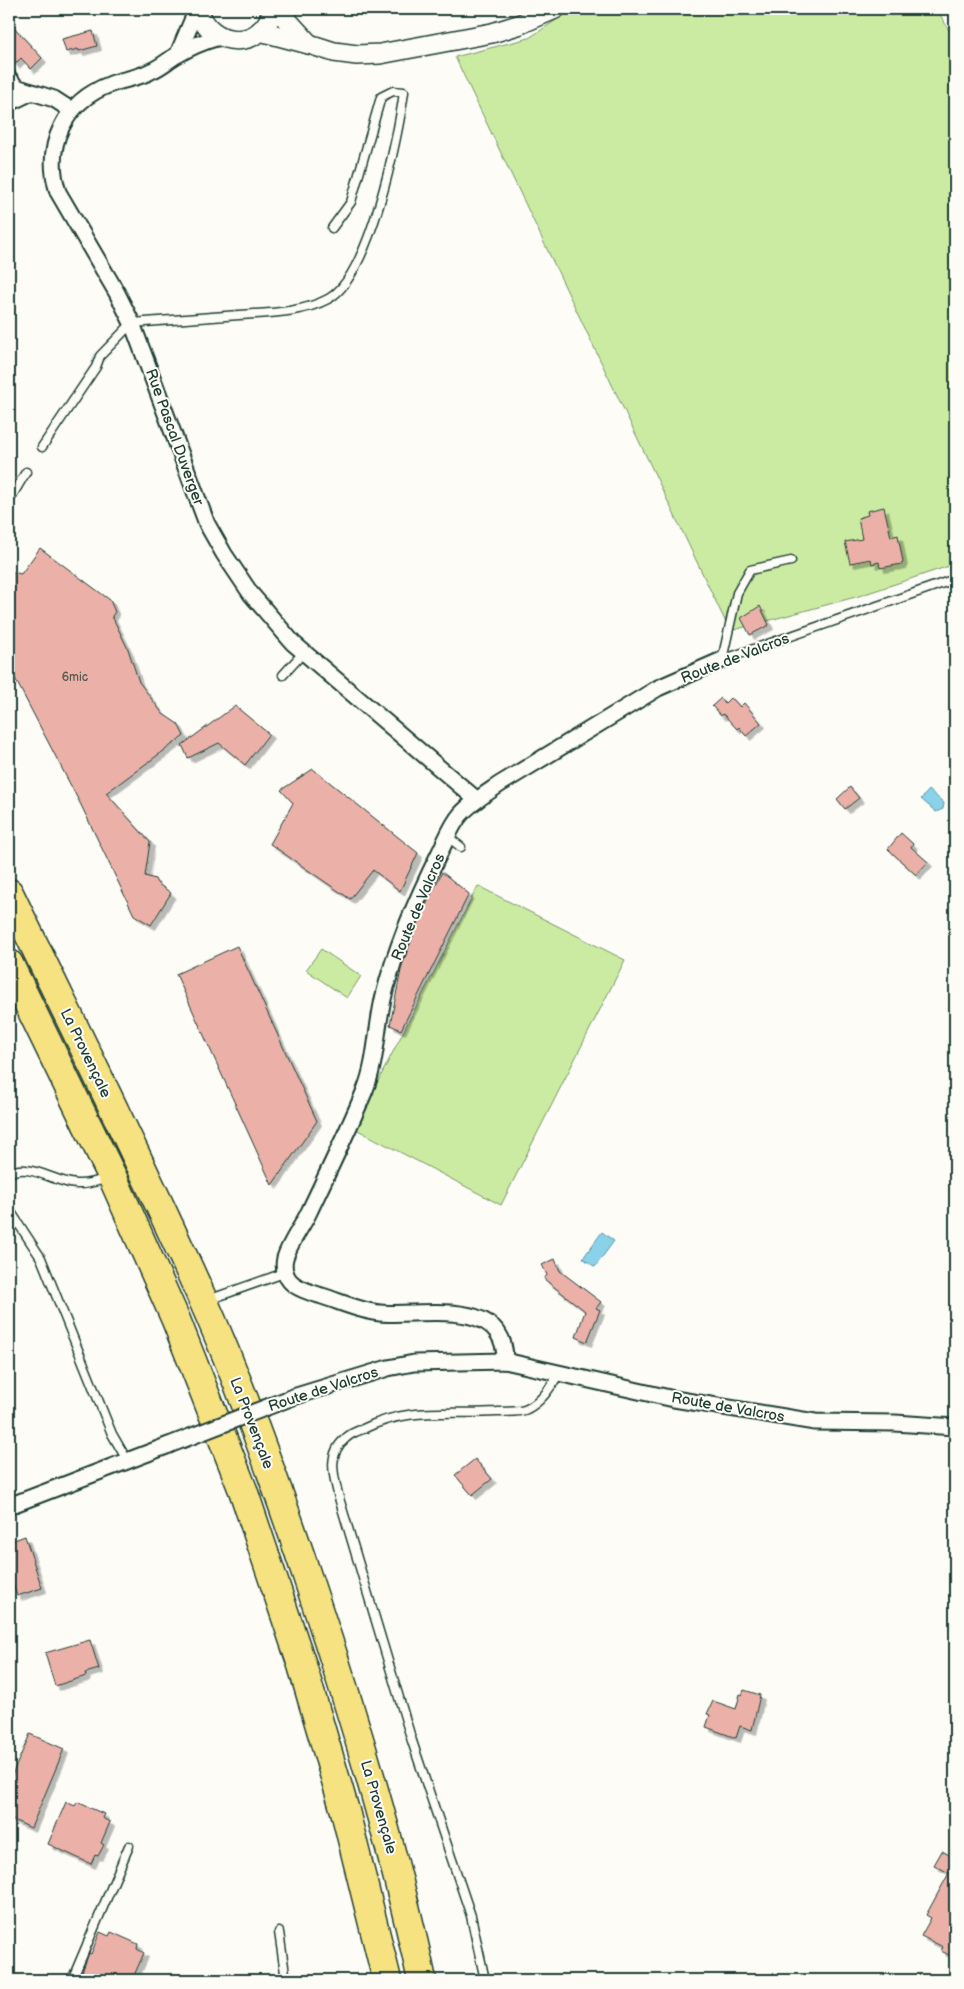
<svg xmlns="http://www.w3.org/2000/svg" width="964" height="1989" viewBox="0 0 964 1989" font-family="'Balsamiq Sans',sans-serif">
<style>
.green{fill:#cceba2;stroke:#76946b}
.water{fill:#89d2ea;stroke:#5f96a1}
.building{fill:#ebb1a9;stroke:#1f3d34;filter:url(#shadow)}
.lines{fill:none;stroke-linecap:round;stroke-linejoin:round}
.service-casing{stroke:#1f3d34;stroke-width:11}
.minor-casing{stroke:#1f3d34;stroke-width:19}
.tertiary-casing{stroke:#1f3d34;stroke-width:22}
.motorway-casing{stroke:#1f3d34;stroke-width:31}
.service{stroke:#fdfcf7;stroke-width:8}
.minor{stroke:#fdfcf7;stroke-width:15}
.tertiary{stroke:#fdfcf7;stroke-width:19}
.motorway{stroke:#f7e281;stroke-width:28}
.minor-bridge-casing{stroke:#1f3d34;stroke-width:19;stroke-linecap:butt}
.minor-bridge{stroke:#fdfcf7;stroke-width:15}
.labels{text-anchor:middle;stroke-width:4;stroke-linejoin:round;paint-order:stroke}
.number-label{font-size:12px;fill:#525a51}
.street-label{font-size:15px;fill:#1f3d34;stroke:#fdfcf7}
</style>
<defs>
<filter id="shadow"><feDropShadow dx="4.5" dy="4.5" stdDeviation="0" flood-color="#0004"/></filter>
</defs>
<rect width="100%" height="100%" fill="#fdfcf7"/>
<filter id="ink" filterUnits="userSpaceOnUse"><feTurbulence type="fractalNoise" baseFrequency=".02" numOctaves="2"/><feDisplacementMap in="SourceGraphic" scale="10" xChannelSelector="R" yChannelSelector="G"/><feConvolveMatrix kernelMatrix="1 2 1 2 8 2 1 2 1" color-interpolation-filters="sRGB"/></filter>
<g filter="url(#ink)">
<g class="green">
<path d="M573 9H937L955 41V564L859 596 730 631 455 57 529 38Z"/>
<path d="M478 886 625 960 501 1205 354 1128Z"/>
<path d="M321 949 361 976 347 998 306 970Z"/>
</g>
<g class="water">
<path d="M929 790 944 803 943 809 936 812 921 799Z"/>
<path d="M602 1232 614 1241 595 1267 583 1258Z"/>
</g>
<g class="building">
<path d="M9 22 42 58 31 69 21 58 15 64 9 57Z"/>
<path d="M93 31 97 46 79 51 78 49 66 52 62 39Z"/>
<path d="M884 507 891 537 898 535 903 562 902 564 880 568 879 562 872 564 871 559 850 563 845 542 862 539 858 518 868 515 867 511Z"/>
<path d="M40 548 110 600 115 612 112 616 128 649 139 682 163 714 178 724 184 736 106 793 150 842 145 876 155 879 157 883 171 893 151 925 134 915 81 805 9 667V571L21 574Z"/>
<path d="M760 606 769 625 750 635 741 618Z"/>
<path d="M721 698 725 703 730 698 734 700 740 707 744 703 761 723 746 736 739 727 737 729 723 714 721 716 712 706Z"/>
<path d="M235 706 269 734 245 765 219 743 188 758 182 745Z"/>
<path d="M313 769 418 853 400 891 373 870 350 899 270 844 293 803 281 790Z"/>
<path d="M850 787 859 798 845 809 837 799Z"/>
<path d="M901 833 913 844 911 847 928 862 916 875 888 849Z"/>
<path d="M442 872 469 894 401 1030 390 1025 402 965 422 913Z"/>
<path d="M237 946 317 1121 272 1185 176 974Z"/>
<path d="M555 1259 560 1271 601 1302 596 1308 600 1310 587 1342 576 1337 585 1311 544 1279 547 1275 542 1265Z"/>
<path d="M475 1459 492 1479 472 1495 455 1475Z"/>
<path d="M25 1536 42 1588 17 1596 9 1573V1542Z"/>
<path d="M90 1640 99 1669 85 1673 86 1676 55 1686 45 1653Z"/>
<path d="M744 1690 760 1695 752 1730 740 1726 736 1738 706 1727 710 1715 707 1714 713 1701 736 1709 740 1694 742 1695Z"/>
<path d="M30 1734 64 1749 31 1828 9 1818V1782Z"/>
<path d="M66 1802 75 1806 77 1802 104 1814 102 1818 110 1822 101 1843 104 1845 98 1856 95 1855 91 1864 48 1844Z"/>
<path d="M942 1851 955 1858V1958L941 1951 943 1947 921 1936 931 1918 926 1915 949 1873 934 1865Z"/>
<path d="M100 1932 109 1936 111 1932 138 1944 137 1949 144 1953 132 1980H92L81 1975 89 1953 91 1954Z"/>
</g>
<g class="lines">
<defs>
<g id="service">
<path d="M42 447 96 367 100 356 132 323C168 320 203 318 239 315 268 313 302 313 328 299 370 277 398 137 404 92L393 91 381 97 351 202 332 228"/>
<path d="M9 501 26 472"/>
<path d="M722 660 955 579"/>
<path d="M722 660 737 593 750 570 791 561"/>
<path d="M283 675 304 652"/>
<path d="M448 837 461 847"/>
<path d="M9 1173C30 1162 55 1183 77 1184 88 1185 97 1181 108 1178"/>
<path d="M9 1209 41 1258 112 1434 127 1460"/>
<path d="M208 1300 284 1273"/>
<path d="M279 1932 286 1980"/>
<path d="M72 1980 129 1846"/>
<path d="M485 1980 471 1916 412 1741 339 1498C334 1477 326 1454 346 1438 350 1434 357 1431 363 1429 409 1406 448 1415 497 1412 506 1411 520 1413 527 1409 543 1401 551 1386 560 1372"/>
</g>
<g id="minor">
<path d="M219 37C205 41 190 47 177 55 168 60 161 67 151 71 139 78 124 79 111 84 65 101 43 145 58 192L117 293 132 323 207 524 224 554 251 594 293 643 477 800"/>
<path d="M178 54 197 9"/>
<path d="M9 78 16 87 54 99 71 110"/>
<path d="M9 103 32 92"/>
<path d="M505 1361C506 1295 422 1317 380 1313 360 1311 341 1302 322 1296 312 1293 297 1289 290 1281 284 1274 283 1267 285 1258 290 1242 302 1227 309 1212 328 1172 348 1131 365 1090 377 1060 376 1027 384 995 396 946 417 898 440 852 446 840 452 824 461 814 472 802 487 793 500 784L658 688 722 660"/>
<path d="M293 1397 388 1368 414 1363 505 1361 674 1399 815 1422 895 1423 955 1427"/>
<path d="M9 1506 169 1445"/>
</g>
<g id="tertiary">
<path d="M198 9C210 49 263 51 273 9"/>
<path d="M277 9 309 44"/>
<path d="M260 31 309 44 334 52 357 55 380 54 492 33 518 25 555 9"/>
</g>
<g id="motorway">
<path d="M9 893C74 1028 142 1163 203 1300 246 1397 281 1497 314 1597 356 1723 394 1850 422 1980"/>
<path d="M9 964 112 1176 176 1320 243 1490 302 1665 345 1811 387 1980"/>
</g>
</defs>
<use href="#service" class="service-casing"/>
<use href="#minor" class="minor-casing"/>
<use href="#tertiary" class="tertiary-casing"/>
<use href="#motorway" class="motorway-casing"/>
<use href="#service" class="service"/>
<use href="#minor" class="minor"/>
<use href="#tertiary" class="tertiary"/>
<use href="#motorway" class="motorway"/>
<defs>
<path id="minor-bridge" d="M169 1445 293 1397"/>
</defs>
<use href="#minor-bridge" class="minor-bridge-casing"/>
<use href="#minor-bridge" class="minor-bridge"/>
</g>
</g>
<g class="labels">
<g class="number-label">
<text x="75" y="681">6mic</text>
</g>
<g class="street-label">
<text transform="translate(175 437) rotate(70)" y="5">Rue Pascal Duverger</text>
<text transform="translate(735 658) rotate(-21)" y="5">Route de Valcros</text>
<text transform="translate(418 907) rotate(-67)" y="5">Route de Valcros</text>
<text transform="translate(86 1053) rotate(64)" y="5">La Provençale</text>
<text transform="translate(323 1389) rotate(-18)" y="5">Route de Valcros</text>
<text transform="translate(728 1407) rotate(10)" y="5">Route de Valcros</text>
<text transform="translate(252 1423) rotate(69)" y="5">La Provençale</text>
<text transform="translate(379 1807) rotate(74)" y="5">La Provençale</text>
</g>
</g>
<rect width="964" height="1989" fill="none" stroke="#fdfcf7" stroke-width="30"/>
<rect x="15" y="15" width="934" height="1959" fill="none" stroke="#1f3d34" stroke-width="2" filter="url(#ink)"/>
</svg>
